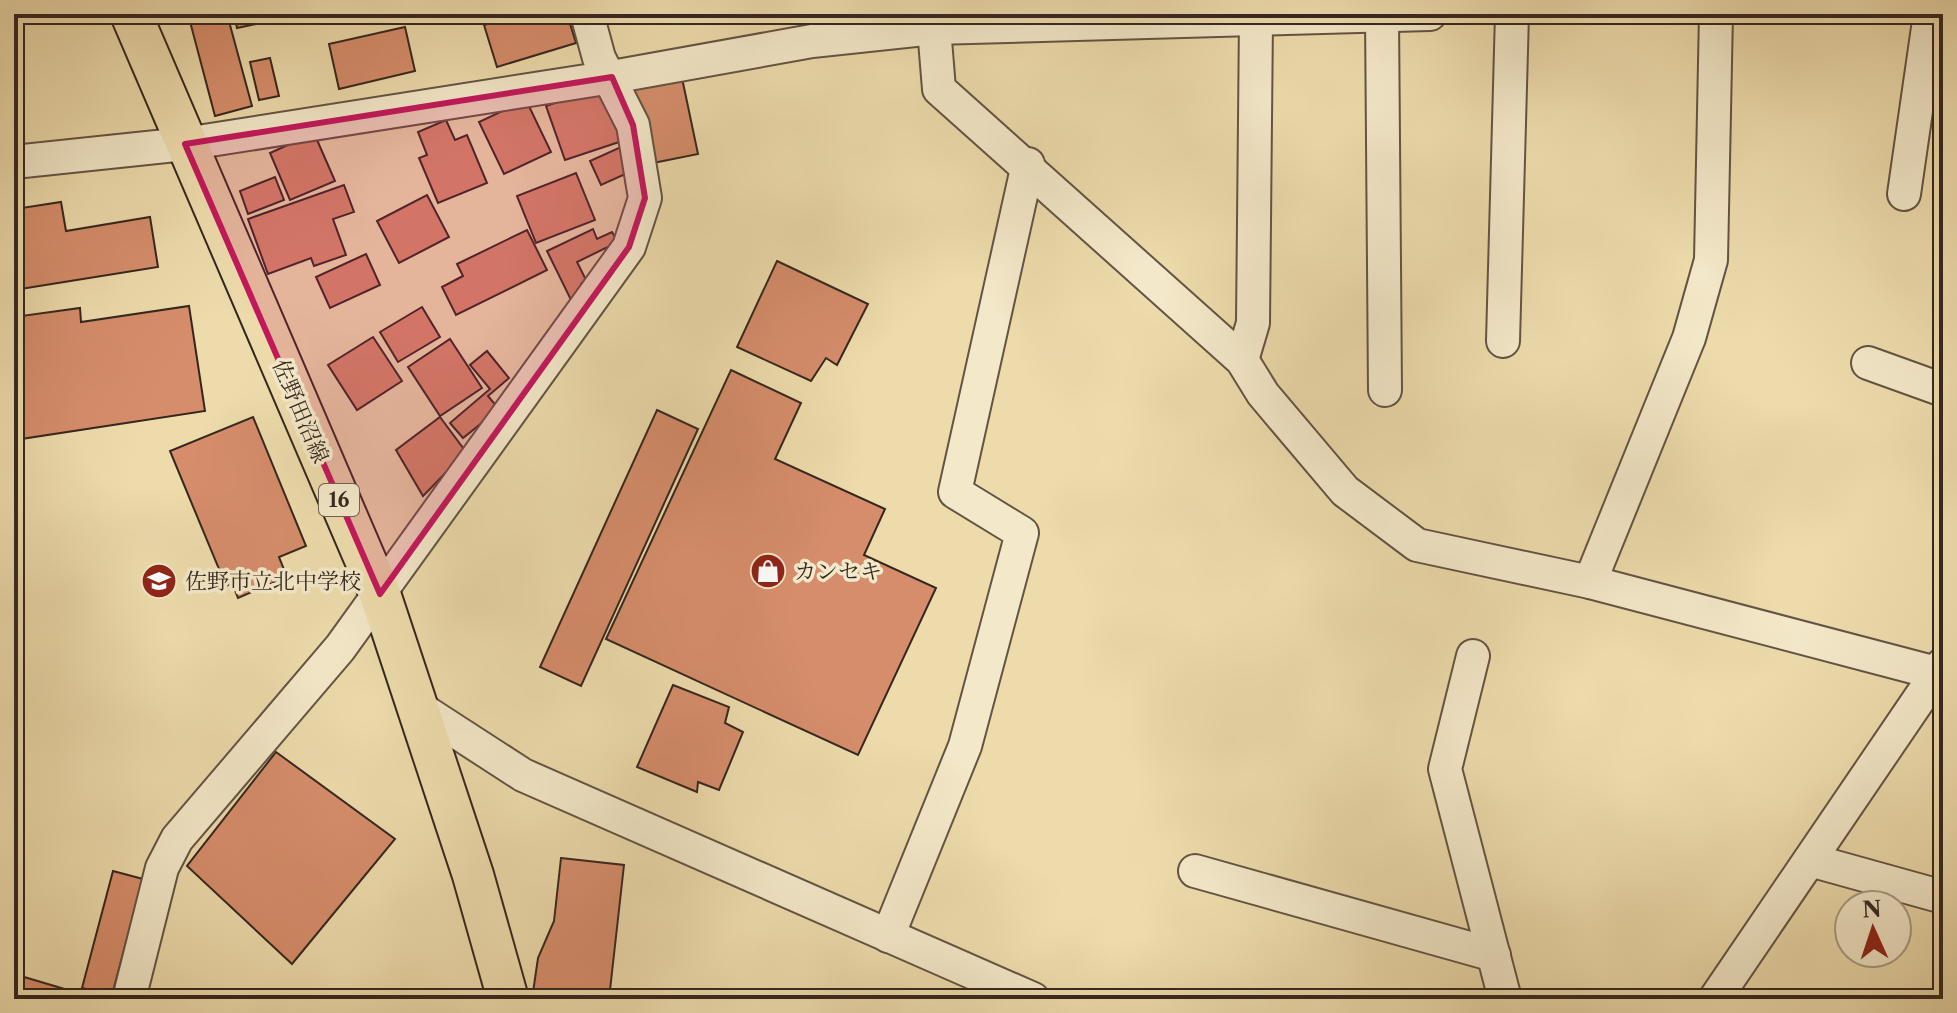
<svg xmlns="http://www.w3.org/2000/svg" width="1957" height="1013" viewBox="0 0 1957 1013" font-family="'Libre Caslon Text','Noto Serif JP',serif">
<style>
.building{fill:#d68d6b;stroke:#352720;stroke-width:2}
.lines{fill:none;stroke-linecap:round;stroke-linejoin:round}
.minor-casing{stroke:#635443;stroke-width:36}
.major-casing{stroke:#352720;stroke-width:44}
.minor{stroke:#f3e8c9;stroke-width:32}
.major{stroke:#eddbac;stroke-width:40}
.marked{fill:#c2185b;fill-opacity:0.2;stroke:#c2185b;stroke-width:6;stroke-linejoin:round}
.labels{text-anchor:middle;stroke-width:7;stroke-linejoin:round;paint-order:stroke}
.shield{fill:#f3e8c9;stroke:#6e6153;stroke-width:2}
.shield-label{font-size:20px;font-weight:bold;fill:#352720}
.street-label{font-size:22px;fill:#352720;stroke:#f3e8c9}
.poi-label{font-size:22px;fill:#352720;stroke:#f3e8c9;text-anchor:start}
</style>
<rect width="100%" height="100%" fill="#eddbac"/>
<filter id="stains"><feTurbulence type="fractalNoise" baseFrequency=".0025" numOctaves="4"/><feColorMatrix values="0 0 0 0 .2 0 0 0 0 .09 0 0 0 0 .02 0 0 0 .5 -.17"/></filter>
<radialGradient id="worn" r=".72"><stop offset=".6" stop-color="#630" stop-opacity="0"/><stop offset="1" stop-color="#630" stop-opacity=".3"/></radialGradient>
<g class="building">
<path d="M188 14H227L252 106 215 116Z"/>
<path d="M234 14H305L237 28Z"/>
<path d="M522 14H567L576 43 497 67 484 25Z"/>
<path d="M405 27 415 71 339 89 329 44Z"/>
<path d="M270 58 279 96 259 100 250 62Z"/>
<path d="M682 78 698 154 648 164 631 88Z"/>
<path d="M603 86 622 141 565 160 546 106Z"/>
<path d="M526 100 551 152 504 174 479 122Z"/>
<path d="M446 120 455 140 467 135 487 183 438 203 419 158 427 155 418 132Z"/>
<path d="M314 133 335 181 290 200 270 153Z"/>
<path d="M621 147 632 171 601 185 590 161Z"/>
<path d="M576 173 595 220 536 243 517 196Z"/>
<path d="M275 177 284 200 248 214 240 191Z"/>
<path d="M344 185 354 212 333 219 346 255 314 266 311 258 268 274 248 219Z"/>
<path d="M427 195 449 237 399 263 377 221Z"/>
<path d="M61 202 66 231 150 217 158 267 14 290V243L20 242 15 209Z"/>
<path d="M593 229 597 239 612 232 618 242 577 262 586 280 581 284 586 295 572 302 547 251Z"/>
<path d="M527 230 547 270 456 315 442 287 463 276 457 264Z"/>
<path d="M366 254 380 285 330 308 316 277Z"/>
<path d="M777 261 868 304 837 365 826 358 811 381 737 347Z"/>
<path d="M189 306 205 411 21 439 14 392V317L80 308 81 322Z"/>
<path d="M422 307 440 337 398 362 380 332Z"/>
<path d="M373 337 402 381 357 410 328 365Z"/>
<path d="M450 339 482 388 440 416 408 367Z"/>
<path d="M487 351 509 378 488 396 499 409 463 438 450 423 490 389 470 365Z"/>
<path d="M731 370 801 403 775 459 885 509 864 555 936 588 858 755 606 639Z"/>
<path d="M657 410 698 429 581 686 540 667Z"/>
<path d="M253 417 306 546 279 557 287 577 238 598 232 583 226 586 170 451Z"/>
<path d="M440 417 466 452 423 496 396 450Z"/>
<path d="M673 685 729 707 725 723 743 732 719 790 698 782 697 792 637 767Z"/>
<path d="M276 752 395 839 292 964 187 866Z"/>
<path d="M561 858 624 865 609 999H532L538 958 554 921Z"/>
<path d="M113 871 143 879 112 995 82 988Z"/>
<path d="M14 974 78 993 76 999H14Z"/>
</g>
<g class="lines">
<defs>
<g id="minor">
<path d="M1382 15 1385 390"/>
<path d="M934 28 939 89 1242 360 1263 394 1345 491 1417 545 1590 582 1936 673"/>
<path d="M14 162 185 144 612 77 812 41 934 28 1430 14"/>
<path d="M1904 194 1930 14"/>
<path d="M1503 341 1512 14"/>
<path d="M1242 360 1253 323 1256 19"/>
<path d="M1868 363 1943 390"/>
<path d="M1590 582 1689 338 1711 260 1716 14"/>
<path d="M1473 656 1445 769 1505 999"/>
<path d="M418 707 523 775 1033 999"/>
<path d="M1810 860 1943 897"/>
<path d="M1195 871 1494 955"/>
<path d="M888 936 965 746 1022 533 955 492 1028 164"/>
<path d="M129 999 162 868 177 839 340 648 629 247 645 198 633 125 599 58 587 14"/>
<path d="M1715 999 1943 664"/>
</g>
<path id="major" d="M131 14 380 594 473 875 508 999"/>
</defs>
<use href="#minor" class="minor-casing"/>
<use href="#major" class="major-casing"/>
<use href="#minor" class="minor"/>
<use href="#major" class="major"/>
</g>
<path class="marked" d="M612 77 633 125 645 198 629 247 380 594 185 144Z"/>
<defs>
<symbol id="shop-disc" viewBox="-11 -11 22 22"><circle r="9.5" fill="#8f2418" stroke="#f3e8c9"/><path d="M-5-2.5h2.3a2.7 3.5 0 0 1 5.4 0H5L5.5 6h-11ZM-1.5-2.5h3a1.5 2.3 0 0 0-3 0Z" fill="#fff"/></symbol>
<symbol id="school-disc" viewBox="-11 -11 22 22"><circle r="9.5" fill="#8f2418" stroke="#f3e8c9"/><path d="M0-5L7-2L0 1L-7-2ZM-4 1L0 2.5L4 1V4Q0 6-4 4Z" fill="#fff"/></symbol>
</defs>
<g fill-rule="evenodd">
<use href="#shop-disc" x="748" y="551" width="40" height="40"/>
<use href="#school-disc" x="139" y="561" width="40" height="40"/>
</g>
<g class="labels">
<rect class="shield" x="319" y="484" width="40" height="32" rx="6"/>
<g class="shield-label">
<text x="339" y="507">16</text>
</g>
<g class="street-label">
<text transform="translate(301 411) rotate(67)" y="8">佐野田沼線</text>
</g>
<g class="poi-label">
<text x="794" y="579">カンセキ</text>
<text x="185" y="589">佐野市立北中学校</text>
</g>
</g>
<rect width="1957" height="1013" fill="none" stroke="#eddbac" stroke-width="48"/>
<rect x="16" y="16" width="1925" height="981" fill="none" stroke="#352720" stroke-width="4"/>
<rect x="24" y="24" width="1909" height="965" fill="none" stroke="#352720" stroke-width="2"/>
<g transform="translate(1873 929) rotate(357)"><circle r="38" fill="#f3e8c9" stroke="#a79b85" stroke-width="2"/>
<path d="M0-6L14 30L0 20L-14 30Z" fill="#8f2418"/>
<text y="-12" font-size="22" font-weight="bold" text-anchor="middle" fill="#352720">N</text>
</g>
<rect width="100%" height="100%" filter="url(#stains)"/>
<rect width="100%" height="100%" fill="url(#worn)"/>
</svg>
